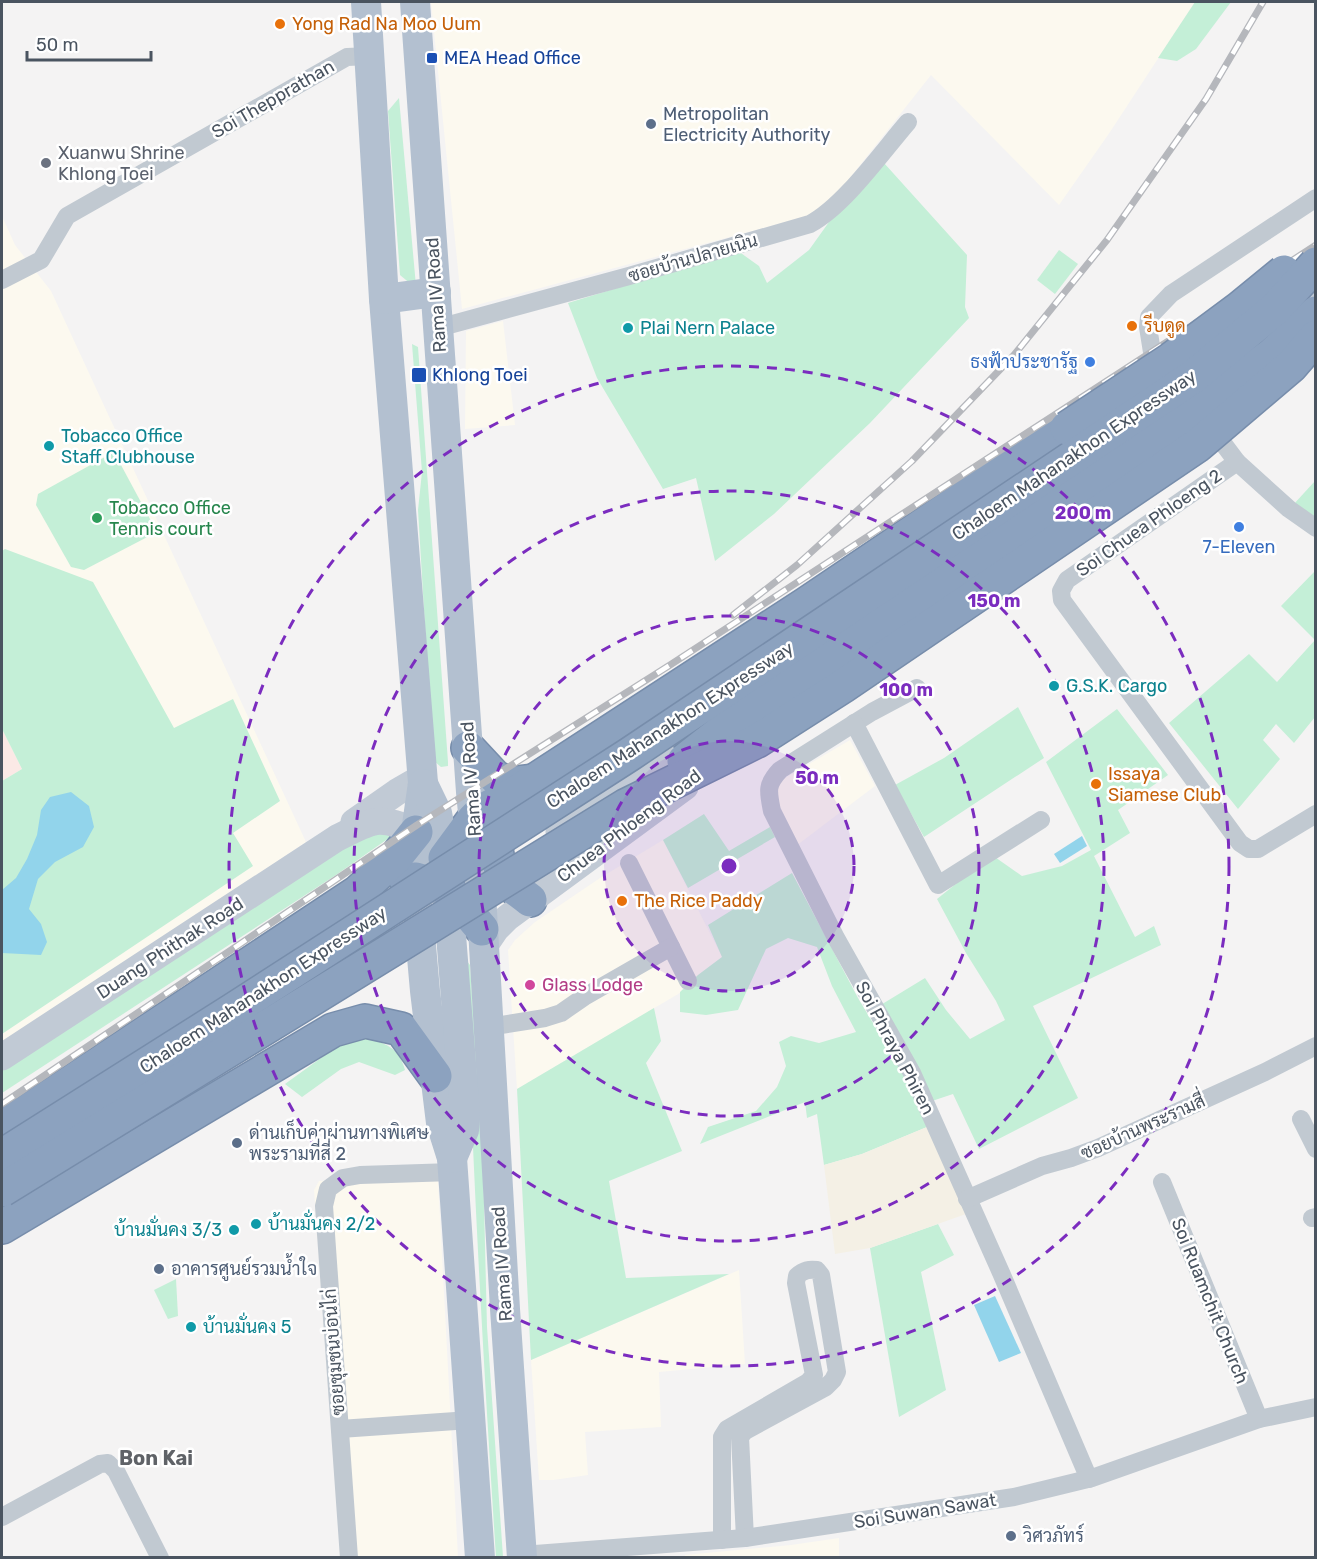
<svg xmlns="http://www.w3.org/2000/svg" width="1317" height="1559" viewBox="0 0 1317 1559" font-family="Rubik,Sarabun,sans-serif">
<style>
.commercial{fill:#fcf9ef}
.medical{fill:#fbe9e6}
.green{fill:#c4efd7}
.sand{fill:#f4f0e5}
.water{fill:#92d4eb}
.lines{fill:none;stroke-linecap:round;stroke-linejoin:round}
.highway-casing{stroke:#778dab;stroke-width:36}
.street{stroke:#c1c9d1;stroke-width:18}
.secondary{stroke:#c1cad5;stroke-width:27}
.primary{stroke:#b3c0d0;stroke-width:30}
.highway{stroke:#8ca2bf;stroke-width:33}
.rail-casing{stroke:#b5b7bc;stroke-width:7}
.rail{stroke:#fff;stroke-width:4.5;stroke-dasharray:14;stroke-linecap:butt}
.highway-bridge-casing{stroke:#778dab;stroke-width:36;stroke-linecap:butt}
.highway-bridge{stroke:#8ca2bf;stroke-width:33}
.ring{fill:none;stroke:#7b2cbf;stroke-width:3;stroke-dasharray:10 8}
.food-dot{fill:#e8710a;stroke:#fff;stroke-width:2}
.transit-dot{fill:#1a4fb4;stroke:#fff;stroke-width:2}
.service-dot{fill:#5c6f8a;stroke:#fff;stroke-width:2}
.worship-dot{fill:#6b7280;stroke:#fff;stroke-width:2}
.culture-dot{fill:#0f9aa8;stroke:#fff;stroke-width:2}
.shop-dot{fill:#3f7fe0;stroke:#fff;stroke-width:2}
.leisure-dot{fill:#2e9e5b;stroke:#fff;stroke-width:2}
.hotel-dot{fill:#d1479c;stroke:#fff;stroke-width:2}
.labels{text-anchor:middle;stroke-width:5;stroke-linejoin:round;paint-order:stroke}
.food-label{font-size:18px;fill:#c56008;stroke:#fff;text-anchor:start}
.transit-label{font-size:18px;fill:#164399;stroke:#fff;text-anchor:start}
.street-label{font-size:18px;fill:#4a5460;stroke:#fff}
.service-label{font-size:18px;fill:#4e5e75;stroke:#fff;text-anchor:start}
.worship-label{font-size:18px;fill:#5b616d;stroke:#fff;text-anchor:start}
.culture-label{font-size:18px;fill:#0d838f;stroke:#fff;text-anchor:start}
.shop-label{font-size:18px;fill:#366cbe;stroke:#fff;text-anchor:end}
.leisure-label{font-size:18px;fill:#27864d;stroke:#fff;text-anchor:start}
.hotel-label{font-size:18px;fill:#b23c85;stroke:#fff;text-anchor:start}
.neighbourhood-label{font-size:20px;font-weight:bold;fill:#5f6267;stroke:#fff}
.centre{fill:#7b2cbf;stroke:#fff;stroke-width:3}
.ring-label{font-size:18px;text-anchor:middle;font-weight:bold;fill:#7b2cbf;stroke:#fff;stroke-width:5;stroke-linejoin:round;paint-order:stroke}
</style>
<rect width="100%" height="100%" fill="#f4f3f3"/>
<g class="commercial">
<path d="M431 2H1195L1110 132 1059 205 931 75 838 193 826 206 808 216 462 309Z"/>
<path d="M2 216 15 245 51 291 306 842 2 1047Z"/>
<path d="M503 321 515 425 465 429 466 331Z"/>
<path d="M850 740 875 786 796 846 773 789 775 784Z"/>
<path d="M663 840 722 957 698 975 685 990 517 1089 508 950 515 940 535 922 600 878Z"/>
<path d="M415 1178 438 1180 458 1557H341L314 1190 319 1181Z"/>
<path d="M739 1270 745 1364 659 1372 661 1427 585 1432 588 1475 553 1480H539L531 1360Z"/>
<path d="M839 1538V1557H685V1555L791 1545Z"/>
</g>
<path class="medical" d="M2 729 22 769 2 781Z"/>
<g class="green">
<path d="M1195 2H1231L1196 49 1177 61 1158 58Z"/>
<path d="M399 98 416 286 412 285 400 275 388 111Z"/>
<path d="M884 163 967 255 965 307 969 318 870 423 774 514 715 561 696 478 663 489 597 378 568 303 738 251 759 266 767 283 809 250 829 222Z"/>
<path d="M1059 250 1078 264 1055 294 1037 280Z"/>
<path d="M412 344 418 347 444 707 448 762V766L441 767 433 760 418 510 422 472Z"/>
<path d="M114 452 157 532 84 570 71 567 36 505 38 494Z"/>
<path d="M1315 481V520L1293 505Z"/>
<path d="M5 549 93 582 174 728 233 699 280 801 233 833 253 866 2 1034V781L22 769 2 729V551Z"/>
<path d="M1315 571V717L1294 743 1276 724 1263 740 1280 759 1238 809 1169 723 1249 654 1277 682 1315 640 1281 606Z"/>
<path d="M1018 707 1044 758 924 837 895 785 944 758Z"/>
<path d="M1117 709 1168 775 1118 810 1130 833 1094 856 1135 937 1154 926 1161 945 1033 1006 1078 1098 979 1149 953 1094 932 1101 879 1006 925 978 946 1010 970 1039 1005 1020 996 1001 966 953 937 899 992 855 1022 876 1062 866 1091 850 1046 762Z"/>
<path d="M704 814 729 851 770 827 775 837 688 888 663 840Z"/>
<path d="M370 827 392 836 336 875 2 1093V1066Z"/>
<path d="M792 873 858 998 900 1068 927 1127 862 1154 824 1165 817 1114 807 1118 805 1102 700 1144 708 1127 756 1111 777 1087 786 1066 779 1042 791 1036 819 1043 856 1032 832 986 817 947 788 938 766 949 738 1010 706 1015 680 1012V992L698 975 722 957 708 925Z"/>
<path d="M466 960 470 965 483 1162 487 1327 503 1557H496C483 1359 472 1159 466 960Z"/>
<path d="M654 1008 661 1041 646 1063 682 1151 609 1181 626 1278 729 1274 531 1360 517 1089Z"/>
<path d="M363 1035C385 1045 398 1045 405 1070L395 1075 359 1062 341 1069 302 1097 285 1084 343 1042Z"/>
<path d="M938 1224 954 1255 921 1272 946 1390 899 1417 870 1248Z"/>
<path d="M176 1279 178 1316 168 1319 154 1290Z"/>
</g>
<path class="sand" d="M927 1127 966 1214 870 1248 835 1254 824 1165 862 1154Z"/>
<g class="water">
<path d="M71 792 89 806 94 827 83 847 55 862 38 879 29 909 41 924 47 942 41 955 2 953V890L16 878 27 859 37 835 41 810 50 797Z"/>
<path d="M1082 836 1087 846 1060 863 1054 854Z"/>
<path d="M995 1296 1021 1353 999 1362 974 1305Z"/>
</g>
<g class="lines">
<defs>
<g id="highway">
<path d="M468 748 495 777 509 784 533 781"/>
<path d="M500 816C494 840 493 865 511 885 516 890 524 895 530 900"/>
<path d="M445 858 473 820 483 810 517 792 806 604 1067 428"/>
<path d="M406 880 416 879 447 888 482 929"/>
<path d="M2 1128 358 892 396 857 416 832"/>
<path d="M2 1227 333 1030 365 1021 401 1029 435 1076"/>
</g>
</defs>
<use href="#highway" class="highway-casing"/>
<g class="street">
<path d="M2 280 41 260 67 216 347 57 370 56"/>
<path d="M438 328 629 276 810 224C844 206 882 152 908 122"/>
<path d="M1166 372 1152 352 1148 327 1149 317 1171 294 1316 198"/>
<path d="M1210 426 1237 462 1067 580 1061 591 1062 600 1240 843 1249 849H1258L1316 814"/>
<path d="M1237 462 1289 509 1316 528"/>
<path d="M917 688 872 712 780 770C766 785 768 791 772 811L836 938 912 1073 1002 1275 1089 1479"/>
<path d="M854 723 938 885 1041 820"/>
<path d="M629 863 688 981"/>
<path d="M488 1027 545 1018 561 1013 584 997 671 947"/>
<path d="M1301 1119 1316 1149"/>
<path d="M1162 1182 1259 1419"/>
<path d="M967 1199 1042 1166 1071 1158 1098 1148 1265 1072 1316 1046"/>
<path d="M1312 1218 1316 1217"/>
<path d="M340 1429 470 1420"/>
<path d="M2 1517 100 1464 108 1463 116 1471 160 1558"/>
<path d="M722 1540V1437L727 1429 808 1382 814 1375 796 1283 797 1276C804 1270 809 1269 817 1270L821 1275 837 1372 833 1380 826 1387 745 1431 740 1437 745 1538"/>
<path d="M522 1555 745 1538 1014 1497 1092 1478 1259 1419 1316 1407"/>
<path d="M349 1558 324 1206 328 1189 343 1178 360 1175 453 1172"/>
</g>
<g class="secondary">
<path d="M1282 319 1316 290"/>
<path d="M354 822 397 792 423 777"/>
<path d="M559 832 621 783 708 720"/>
<path d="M483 948 496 929 507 918 685 787"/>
<path d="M2 1057 337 838C374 820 377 814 416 832"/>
</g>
<g class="primary">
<path d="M366 2 384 299 423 783 417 825 416 889 425 991 441 1123 452 1158 480 1558"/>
<path d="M415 2 471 792 481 894 505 1309 522 1558"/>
<path d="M384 299 436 292"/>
<path d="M423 784 437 813 445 858 465 1114 464 1130 452 1158"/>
</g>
<use href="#highway" class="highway"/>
<defs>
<g id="rail">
<path d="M733 615 797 565 912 461 1014 355 1107 240 1206 99 1263 2"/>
<path d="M2 1104 417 825 670 665 1316 245"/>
</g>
</defs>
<use href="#rail" class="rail-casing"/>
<use href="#rail" class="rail"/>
<defs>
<g id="highway-bridge">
<path d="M1067 428 1170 360 1240 308 1284 272"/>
<path d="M684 761 735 721 1203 405 1273 354 1316 313"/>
<path d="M2 1156 233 1010 630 754 1194 376 1275 309 1316 264"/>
<path d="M2 1190 625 806 757 741 843 686 1198 445 1291 366 1316 337"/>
</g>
</defs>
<use href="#highway-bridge" class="highway-bridge-casing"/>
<use href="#highway-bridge" class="highway-bridge"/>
</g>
<circle cx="729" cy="866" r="125" fill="#7b2cbf" fill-opacity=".12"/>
<g class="ring">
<circle cx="729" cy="866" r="125"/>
<circle cx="729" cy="866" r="250"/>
<circle cx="729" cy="866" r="375"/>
<circle cx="729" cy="866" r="500"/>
</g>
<g class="food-dot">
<circle cx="280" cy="24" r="6"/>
<circle cx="1132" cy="326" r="6"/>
<circle cx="1096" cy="784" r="6"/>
<circle cx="622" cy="901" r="6"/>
</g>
<g class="transit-dot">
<rect x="426" y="52" width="12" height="12" rx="3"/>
<rect x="411" y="367" width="16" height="16" rx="3"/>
</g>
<g class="service-dot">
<circle cx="651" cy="124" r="6"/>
<circle cx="237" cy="1143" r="6"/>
<circle cx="159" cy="1269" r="6"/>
<circle cx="1011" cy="1536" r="6"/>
</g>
<circle class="worship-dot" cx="46" cy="163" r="6"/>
<g class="culture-dot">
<circle cx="628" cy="328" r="6"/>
<circle cx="49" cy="446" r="6"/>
<circle cx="1054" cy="686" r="6"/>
<circle cx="256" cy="1224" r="6"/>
<circle cx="234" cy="1230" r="6"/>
<circle cx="191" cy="1327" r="6"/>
</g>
<g class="shop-dot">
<circle cx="1090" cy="362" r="6"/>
<circle cx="1239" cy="527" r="6"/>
</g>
<circle class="leisure-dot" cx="97" cy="518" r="6"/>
<circle class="hotel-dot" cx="530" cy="985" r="6"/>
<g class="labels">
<g class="food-label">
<text x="292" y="30">Yong Rad Na Moo Uum</text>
<text x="1144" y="332">รีบดูด</text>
<text x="1108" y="780">Issaya<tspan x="1108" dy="21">Siamese Club</tspan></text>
<text x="634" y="907">The Rice Paddy</text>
</g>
<g class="transit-label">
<text x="444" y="64">MEA Head Office</text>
<text x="432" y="381">Khlong Toei</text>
</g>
<g class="street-label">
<text transform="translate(273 99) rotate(-30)" y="6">Soi Thepprathan</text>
<text transform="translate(693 258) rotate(-16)" y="6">ซอยบ้านปลายเนิน</text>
<text transform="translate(436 295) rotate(-94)" y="6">Rama IV Road</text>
<text transform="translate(1074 455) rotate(-34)" y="6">Chaloem Mahanakhon Expressway</text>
<text transform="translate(1149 523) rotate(-35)" y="6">Soi Chuea Phloeng 2</text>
<text transform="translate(670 725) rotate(-33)" y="6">Chaloem Mahanakhon Expressway</text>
<text transform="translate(471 779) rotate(-94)" y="6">Rama IV Road</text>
<text transform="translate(629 826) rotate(-37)" y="6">Chuea Phloeng Road</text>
<text transform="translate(170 948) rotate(-33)" y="6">Duang Phithak Road</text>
<text transform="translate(263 990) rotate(-33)" y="6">Chaloem Mahanakhon Expressway</text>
<text transform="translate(895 1048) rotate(62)" y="6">Soi Phraya Phiren</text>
<text transform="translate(1143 1127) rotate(-24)" y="6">ซอยบ้านพระรามสี่</text>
<text transform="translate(502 1264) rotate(-94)" y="6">Rama IV Road</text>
<text transform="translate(1210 1301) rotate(68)" y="6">Soi Ruamchit Church</text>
<text transform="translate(334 1352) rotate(-94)" y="6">ซอยชุมชนบ่อนไก่</text>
<text transform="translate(925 1511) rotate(-9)" y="6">Soi Suwan Sawat</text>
</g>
<g class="service-label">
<text x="663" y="120">Metropolitan<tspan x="663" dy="21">Electricity Authority</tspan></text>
<text x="249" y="1139">ด่านเก็บค่าผ่านทางพิเศษ<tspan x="249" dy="21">พระรามที่สี่ 2</tspan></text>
<text x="171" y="1275">อาคารศูนย์รวมน้ำใจ</text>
<text x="1023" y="1542">วิศวภัทร์</text>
</g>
<g class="worship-label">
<text x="58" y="159">Xuanwu Shrine<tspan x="58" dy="21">Khlong Toei</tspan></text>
</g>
<g class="culture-label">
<text x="640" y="334">Plai Nern Palace</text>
<text x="61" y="442">Tobacco Office<tspan x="61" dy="21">Staff Clubhouse</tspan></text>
<text x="1066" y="692">G.S.K. Cargo</text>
<text x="268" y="1230">บ้านมั่นคง 2/2</text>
<text x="222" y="1236" text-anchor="end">บ้านมั่นคง 3/3</text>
<text x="203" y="1333">บ้านมั่นคง 5</text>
</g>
<g class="shop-label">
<text x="1078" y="368">ธงฟ้าประชารัฐ</text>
<text x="1239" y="553" text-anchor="middle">7-Eleven</text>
</g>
<g class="leisure-label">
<text x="109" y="514">Tobacco Office<tspan x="109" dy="21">Tennis court</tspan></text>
</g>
<g class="hotel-label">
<text x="542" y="991">Glass Lodge</text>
</g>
<g class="neighbourhood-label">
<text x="156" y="1465">Bon Kai</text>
</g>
</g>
<circle cx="729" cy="866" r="9" class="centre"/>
<g class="ring-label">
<text x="1083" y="519">200 m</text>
<text x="994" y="607">150 m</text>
<text x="906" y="696">100 m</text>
<text x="817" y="784">50 m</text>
</g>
<rect width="1317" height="1559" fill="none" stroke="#4a5460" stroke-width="6"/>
<path d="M27 51v9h124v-9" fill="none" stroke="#4a5460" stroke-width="3"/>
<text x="36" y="51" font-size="18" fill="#4a5460" stroke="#ffffff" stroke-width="4.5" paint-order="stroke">50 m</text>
</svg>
